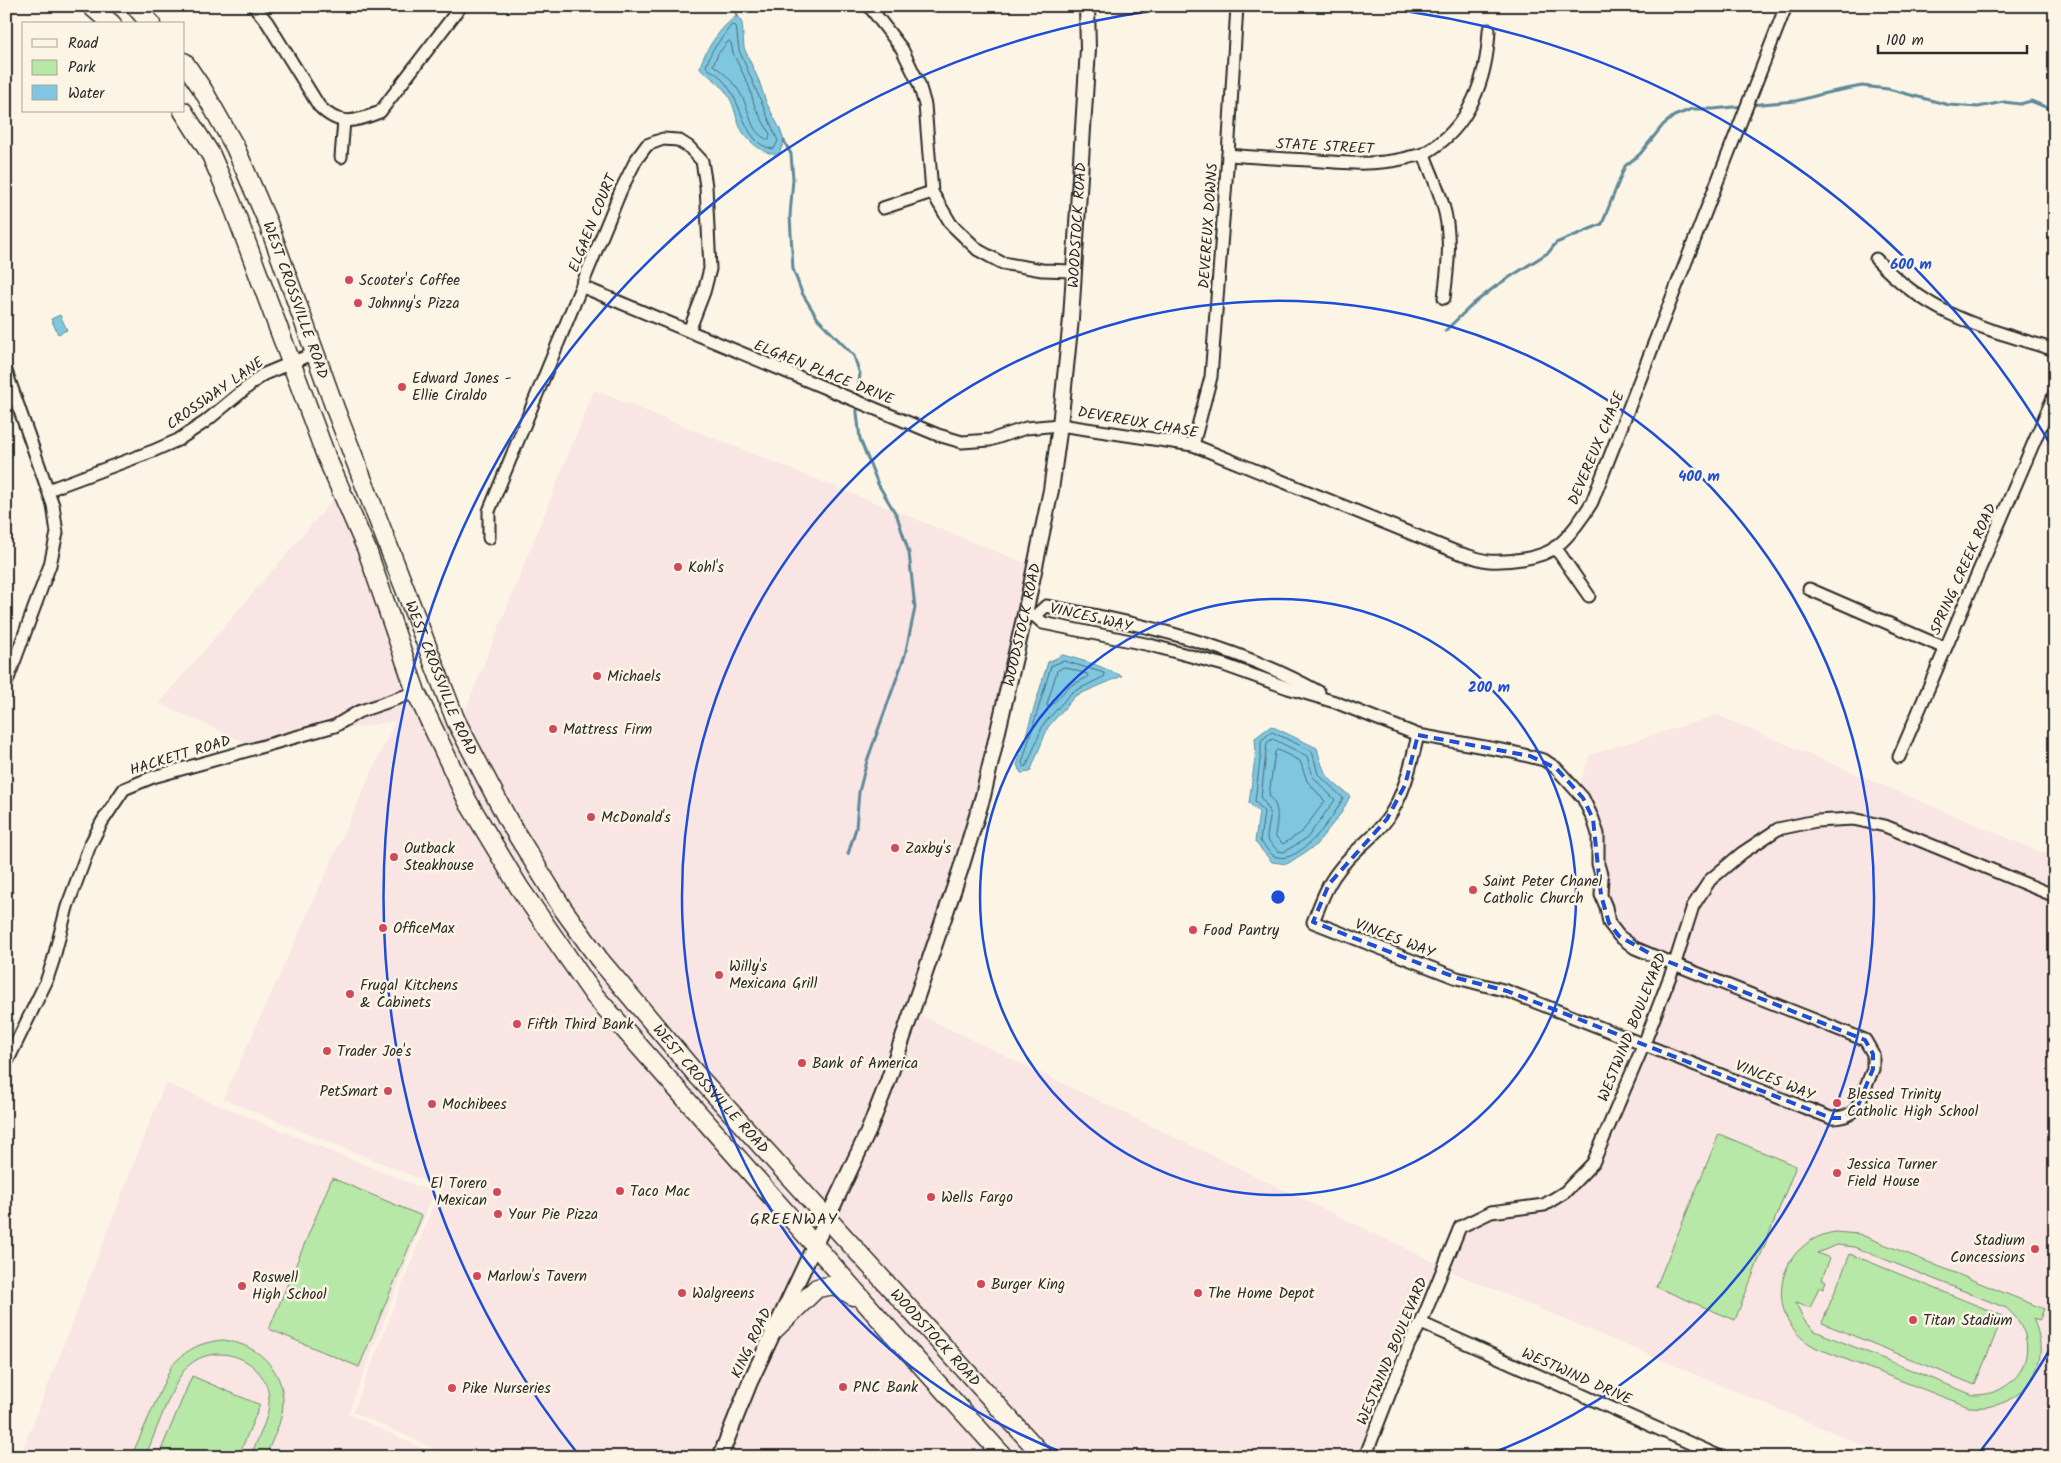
<svg xmlns="http://www.w3.org/2000/svg" width="2061" height="1463" viewBox="0 0 2061 1463" font-family="Kalam,sans-serif">
<style>
.built{fill:#f9e5e4}
.green{fill:#b7e8a7;stroke:#718a69;fill-rule:evenodd}
.water{fill:#7fc7e0;stroke:#5d8998}
.lines{fill:none;stroke-linecap:round;stroke-linejoin:round}
.shore{stroke:#4d6973;stroke-width:1}
.stream{stroke:#5d8998;stroke-width:3}
.minor-casing{stroke:#2b2b2b;stroke-width:15}
.tertiary-casing{stroke:#2b2b2b;stroke-width:18}
.primary-casing{stroke:#2b2b2b;stroke-width:21}
.minor{stroke:#fcf5e5;stroke-width:11}
.tertiary{stroke:#fcf5e5;stroke-width:14}
.primary{stroke:#fcf5e5;stroke-width:18}
.marked{fill:none;stroke:#1d4ed8;stroke-width:4;stroke-dasharray:10 6;stroke-linejoin:round}
.ring{fill:none;stroke:#1d4ed8;stroke-width:2.5}
.poi-dot{fill:#d1495b;stroke:#fcf5e5;stroke-width:2}
.labels{text-anchor:middle;stroke-width:5;stroke-linejoin:round;paint-order:stroke}
.street-label{font-size:15px;fill:#2b2b2b;stroke:#fcf5e5}
.poi-label{font-size:15px;fill:#2b2b2b;stroke:#fcf5e5;text-anchor:start}
.neighbourhood-label{font-size:16px;letter-spacing:1px;fill:#2b2b2b;stroke:#fcf5e5}
.centre{fill:#1d4ed8;stroke:#fcf5e5;stroke-width:2.5}
.ring-label{font-size:15px;text-anchor:middle;font-weight:bold;fill:#1d4ed8;stroke:#fcf5e5;stroke-width:5;stroke-linejoin:round;paint-order:stroke}
</style>
<rect width="100%" height="100%" fill="#fcf5e5"/>
<filter id="ink" filterUnits="userSpaceOnUse"><feTurbulence type="fractalNoise" baseFrequency=".02" numOctaves="2"/><feDisplacementMap in="SourceGraphic" scale="10" xChannelSelector="R" yChannelSelector="G"/><feConvolveMatrix kernelMatrix="1 2 1 2 8 2 1 2 1" color-interpolation-filters="sRGB"/></filter>
<g filter="url(#ink)">
<g class="built">
<path d="M594 390 1035 567 1006 705 908 1009 1438 1264 1375 1393 1364 1457H453L353 1412 440 1187 223 1099 395 721 251 745 159 703 342 489 411 685 456 734Z"/>
<path d="M1717 715 2055 858V1457H1891L1443 1268 1460 1227 1491 1212 1544 1205 1593 1163 1674 967 1654 956 1609 923 1592 817 1577 791 1590 755Z"/>
<path d="M165 1083 434 1193 348 1414 442 1457H20Z"/>
</g>
<g class="green">
<path d="M1719 1134 1796 1166 1735 1320 1656 1287Z"/>
<path d="M332 1178 422 1216 359 1367 269 1329Z"/>
<path d="M1835 1232 1859 1234 2044 1309 2039 1321 2033 1319C2056 1367 2021 1412 1969 1407L1819 1349C1761 1323 1773 1242 1835 1232ZM1837 1245 1854 1247 2006 1308C2046 1340 2024 1396 1973 1395L1815 1331 1804 1320 1796 1303 1810 1308 1819 1287 1823 1289 1826 1281 1822 1279 1830 1258 1817 1253Z"/>
<path d="M1850 1254 2003 1316 1975 1385 1822 1323Z"/>
<path d="M223 1340C260 1344 289 1374 282 1413 279 1428 271 1443 265 1457H250C257 1440 268 1421 269 1403 271 1361 217 1338 187 1367 172 1383 155 1435 145 1457H131L171 1367C185 1350 200 1342 223 1340Z"/>
<path d="M192 1376 260 1405 238 1457H158Z"/>
</g>
<g class="water">
<path d="M737 16 742 23 744 48 759 81 766 102 780 129 784 141 779 154C764 156 746 140 740 127 734 113 735 104 725 91 718 81 708 76 700 68 703 52 723 24 737 16Z"/>
<path d="M60 315 67 330 58 334 51 319Z"/>
<path d="M1063 655 1094 664 1122 676 1075 696 1048 727 1030 772 1021 773 1017 765 1048 662Z"/>
<path d="M1271 726 1317 748C1324 776 1327 778 1350 796L1342 812 1315 846 1287 864 1272 862 1255 842 1259 812 1249 803 1256 752 1255 738Z"/>
</g>
<g class="lines">
<g class="shore">
<path d="M732 25 736 26 739 50 778 141 774 149C746 146 743 109 730 90 727 85 722 79 718 75 714 71 709 71 706 66L712 51Z"/>
<path d="M729 41 731 43 733 53 749 86 755 107 770 134 769 140C751 134 751 117 745 103 739 87 726 74 713 65L718 54Z"/>
<path d="M1064 661 1104 673 1105 676 1071 693 1043 725 1027 765 1024 767 1022 763 1051 666Z"/>
<path d="M1064 667 1087 674 1088 677 1068 687 1051 706 1048 707 1047 704 1057 671Z"/>
<path d="M1272 732 1312 751 1318 774 1343 798C1335 816 1300 864 1277 857 1271 856 1265 846 1260 841L1264 812 1255 801 1261 752V741Z"/>
<path d="M1273 739 1307 756 1313 777 1335 800 1307 838 1284 852 1278 851 1267 839C1268 818 1276 816 1261 798L1267 743Z"/>
<path d="M1278 750 1300 761 1307 781 1325 801 1302 832 1283 844 1275 836C1277 818 1281 810 1269 795L1275 752Z"/>
</g>
<g class="stream">
<path d="M734 6 737 16"/>
<path d="M1750 105 1796 101 1826 93 1862 86 1888 89 1949 105 1978 107 2004 102 2020 104 2031 101 2055 111"/>
<path d="M784 141 791 154 793 179 790 216 793 269 802 293 818 319 854 356 860 374 857 398"/>
<path d="M1445 331 1473 304 1496 286 1549 252 1556 243 1602 224 1625 166 1640 154 1663 125 1674 116 1692 109H1713L1744 106"/>
<path d="M848 854 856 828 859 792 867 761 905 655 915 608 909 553 897 516 878 484 860 439 856 404"/>
</g>
<defs>
<g id="minor">
<path d="M254 6 267 22 319 106C339 127 355 122 380 112L461 6"/>
<path d="M869 6 902 49 919 84 925 105 932 192 951 224 978 250 1002 263 1042 270 1073 271"/>
<path d="M1424 154C1430 171 1438 187 1443 205 1452 234 1448 268 1444 298"/>
<path d="M1228 155C1255 157 1281 159 1308 160 1342 163 1374 166 1407 158 1412 156 1420 156 1425 153 1470 128 1487 78 1489 30"/>
<path d="M341 157 344 121"/>
<path d="M883 208 932 192"/>
<path d="M1876 259C1931 317 1981 327 2055 350"/>
<path d="M583 287 938 435 962 442 990 440 1026 428 1060 425 1193 445 1459 553C1468 555 1479 560 1489 561 1507 562 1541 559 1556 547 1569 537 1584 516 1592 502L1786 6"/>
<path d="M6 371 53 505 57 533 50 565 6 684"/>
<path d="M1193 445 1211 377 1228 155 1237 6"/>
<path d="M48 490 153 451 178 440 205 422 262 375 315 353"/>
<path d="M489 538V511L621 190 636 160 647 145 663 139 678 140 689 147 702 161 706 186 710 269 704 292 689 331"/>
<path d="M1555 547 1589 596"/>
<path d="M1809 589 1945 648"/>
<path d="M1025 614 1035 616 1043 623 1150 645 1224 665 1288 688 1335 702 1418 735 1512 752 1544 760 1556 768 1583 798 1593 819 1598 834V864L1602 878 1601 895 1606 907 1609 923 1619 936 1635 948 1654 956 1865 1040 1873 1054V1069L1857 1108C1850 1116 1842 1118 1831 1118L1507 991 1457 978 1313 922C1320 905 1326 886 1338 871 1352 851 1374 838 1388 818 1405 793 1411 764 1418 735"/>
<path d="M1035 616 1046 606C1140 623 1235 645 1319 692"/>
<path d="M1899 757 2055 393"/>
<path d="M6 1064 46 982 53 961 67 907 90 845 102 822 124 789 153 777 335 726 358 712 416 692"/>
<path d="M1421 1323 1721 1457"/>
<path d="M1365 1457 1409 1344 1421 1323 1460 1227 1491 1212 1544 1205 1565 1192 1593 1163 1644 1044 1674 966 1693 906 1710 880 1742 853 1778 829 1816 821 1853 819 1885 826 2055 896"/>
</g>
<g id="tertiary">
<path id="s1" d="M720 1457 750 1382 868 1132 888 1081 961 868 983 796 1025 614 1051 490 1060 425 1071 319 1088 49 1087 6"/>
</g>
<g id="primary">
<path d="M91 6 112 24"/>
<path d="M135 6 151 24"/>
<path id="s2" d="M184 62 203 90 235 147 268 223 336 411 456 721 509 822 563 909 599 959 696 1074 1044 1457"/>
<path d="M183 111 211 155 231 201 326 456 367 550 416 692 468 802 519 887 594 995 901 1343 1004 1457"/>
<path d="M774 1330 817 1288 835 1285 853 1296"/>
</g>
</defs>
<use href="#minor" class="minor-casing"/>
<use href="#tertiary" class="tertiary-casing"/>
<use href="#primary" class="primary-casing"/>
<use href="#minor" class="minor"/>
<use href="#tertiary" class="tertiary"/>
<use href="#primary" class="primary"/>
</g>
</g>
<path class="marked" d="M1418 735 1530 756 1556 768 1583 798 1593 819 1601 895 1609 923 1619 936 1654 956 1865 1040 1873 1054V1069L1857 1108 1843 1118H1831L1507 991 1457 978 1313 922 1329 884 1387 819 1405 785Z"/>
<g class="ring">
<circle cx="1278" cy="897" r="298"/>
<path d="M1069 1455A596 596 0 1 1 1487 1455"/>
<path d="M2053 1344A895 895 0 0 1 1978 1454M578 1454A895 895 0 0 1 1184 7M1372 7A895 895 0 0 1 2053 449"/>
</g>
<g class="poi-dot">
<circle cx="349" cy="280" r="5"/>
<circle cx="358" cy="303" r="5"/>
<circle cx="402" cy="387" r="5"/>
<circle cx="678" cy="567" r="5"/>
<circle cx="597" cy="676" r="5"/>
<circle cx="553" cy="729" r="5"/>
<circle cx="591" cy="817" r="5"/>
<circle cx="895" cy="848" r="5"/>
<circle cx="394" cy="857" r="5"/>
<circle cx="1473" cy="890" r="5"/>
<circle cx="383" cy="928" r="5"/>
<circle cx="1193" cy="930" r="5"/>
<circle cx="719" cy="975" r="5"/>
<circle cx="350" cy="994" r="5"/>
<circle cx="517" cy="1024" r="5"/>
<circle cx="327" cy="1051" r="5"/>
<circle cx="802" cy="1063" r="5"/>
<circle cx="388" cy="1091" r="5"/>
<circle cx="1837" cy="1103" r="5"/>
<circle cx="432" cy="1104" r="5"/>
<circle cx="1837" cy="1173" r="5"/>
<circle cx="620" cy="1191" r="5"/>
<circle cx="497" cy="1192" r="5"/>
<circle cx="931" cy="1197" r="5"/>
<circle cx="498" cy="1214" r="5"/>
<circle cx="2035" cy="1249" r="5"/>
<circle cx="477" cy="1276" r="5"/>
<circle cx="981" cy="1284" r="5"/>
<circle cx="242" cy="1286" r="5"/>
<circle cx="682" cy="1293" r="5"/>
<circle cx="1198" cy="1293" r="5"/>
<circle cx="1913" cy="1320" r="5"/>
<circle cx="843" cy="1387" r="5"/>
<circle cx="452" cy="1388" r="5"/>
</g>
<g class="labels">
<g class="street-label">
<text transform="translate(1325 146) rotate(3)" y="5">STATE STREET</text>
<text transform="translate(592 223) rotate(-68)" y="5">ELGAEN COURT</text>
<text dy="5" stroke="none"><textPath href="#s1" startOffset="1292">WOODSTOCK ROAD</textPath></text>
<text transform="translate(1208 226) rotate(-86)" y="5">DEVEREUX DOWNS</text>
<text dy="5" stroke="none"><textPath href="#s2" startOffset="264">WEST CROSSVILLE ROAD</textPath></text>
<text transform="translate(824 372) rotate(22)" y="5">ELGAEN PLACE DRIVE</text>
<text transform="translate(215 393) rotate(-35)" y="5">CROSSWAY LANE</text>
<text transform="translate(1138 422) rotate(10)" y="5">DEVEREUX CHASE</text>
<text transform="translate(1596 448) rotate(-67)" y="5">DEVEREUX CHASE</text>
<text transform="translate(1963 569) rotate(-66)" y="5">SPRING CREEK ROAD</text>
<text transform="translate(1091 617) rotate(13)" y="5">VINCES WAY</text>
<text dy="5" stroke="none"><textPath href="#s1" startOffset="888">WOODSTOCK ROAD</textPath></text>
<text dy="5" stroke="none"><textPath href="#s2" startOffset="669">WEST CROSSVILLE ROAD</textPath></text>
<text transform="translate(180 755) rotate(-17)" y="5">HACKETT ROAD</text>
<text transform="translate(1395 938) rotate(21)" y="5">VINCES WAY</text>
<text transform="translate(1632 1027) rotate(-68)" y="5">WESTWIND BOULEVARD</text>
<text transform="translate(1775 1080) rotate(22)" y="5">VINCES WAY</text>
<text dy="5" stroke="none"><textPath href="#s2" startOffset="1164">WEST CROSSVILLE ROAD</textPath></text>
<text dy="5" stroke="none"><textPath href="#s2" startOffset="1499">WOODSTOCK ROAD</textPath></text>
<text transform="translate(751 1343) rotate(-65)" y="5">KING ROAD</text>
<text transform="translate(1392 1351) rotate(-67)" y="5">WESTWIND BOULEVARD</text>
<text transform="translate(1577 1376) rotate(24)" y="5">WESTWIND DRIVE</text>
</g>
<g class="poi-label">
<text x="359" y="285">Scooter's Coffee</text>
<text x="368" y="308">Johnny's Pizza</text>
<text x="412" y="383">Edward Jones -<tspan x="412" dy="17">Ellie Ciraldo</tspan></text>
<text x="688" y="572">Kohl's</text>
<text x="607" y="681">Michaels</text>
<text x="563" y="734">Mattress Firm</text>
<text x="601" y="822">McDonald's</text>
<text x="404" y="853">Outback<tspan x="404" dy="17">Steakhouse</tspan></text>
<text x="905" y="853">Zaxby's</text>
<text x="1483" y="886">Saint Peter Chanel<tspan x="1483" dy="17">Catholic Church</tspan></text>
<text x="393" y="933">OfficeMax</text>
<text x="1203" y="935">Food Pantry</text>
<text x="729" y="971">Willy's<tspan x="729" dy="17">Mexicana Grill</tspan></text>
<text x="360" y="990">Frugal Kitchens<tspan x="360" dy="17">&amp; Cabinets</tspan></text>
<text x="527" y="1029">Fifth Third Bank</text>
<text x="337" y="1056">Trader Joe's</text>
<text x="812" y="1068">Bank of America</text>
<text x="378" y="1096" text-anchor="end">PetSmart</text>
<text x="1847" y="1099">Blessed Trinity<tspan x="1847" dy="17">Catholic High School</tspan></text>
<text x="442" y="1109">Mochibees</text>
<text x="1847" y="1169">Jessica Turner<tspan x="1847" dy="17">Field House</tspan></text>
<text x="487" y="1188" text-anchor="end">El Torero<tspan x="487" dy="17">Mexican</tspan></text>
<text x="630" y="1196">Taco Mac</text>
<text x="941" y="1202">Wells Fargo</text>
<text x="508" y="1219">Your Pie Pizza</text>
<text x="2025" y="1245" text-anchor="end">Stadium<tspan x="2025" dy="17">Concessions</tspan></text>
<text x="487" y="1281">Marlow's Tavern</text>
<text x="252" y="1282">Roswell<tspan x="252" dy="17">High School</tspan></text>
<text x="991" y="1289">Burger King</text>
<text x="692" y="1298">Walgreens</text>
<text x="1208" y="1298">The Home Depot</text>
<text x="1923" y="1325">Titan Stadium</text>
<text x="853" y="1392">PNC Bank</text>
<text x="462" y="1393">Pike Nurseries</text>
</g>
<g class="neighbourhood-label">
<text x="794" y="1224">GREENWAY</text>
</g>
</g>
<circle cx="1278" cy="897" r="8" class="centre"/>
<g class="ring-label">
<text x="1911" y="269">600 m</text>
<text x="1699" y="481">400 m</text>
<text x="1489" y="692">200 m</text>
</g>
<rect width="2061" height="1463" fill="none" stroke="#fcf5e5" stroke-width="25"/>
<rect x="12" y="12" width="2036" height="1438" fill="none" stroke="#2b2b2b" stroke-width="2" filter="url(#ink)"/>
<rect x="22" y="22" width="162" height="90" fill="#fcf5e5" stroke="#a8a49b"/>
<rect x="32" y="39" width="25" height="8" fill="#fcf5e5" stroke="#a8a49b"/>
<text x="68" y="48" font-size="15" fill="#2b2b2b">Road</text>
<rect x="32" y="60" width="25" height="15" fill="#b7e8a7" stroke="#a8a49b"/>
<text x="68" y="72" font-size="15" fill="#2b2b2b">Park</text>
<rect x="32" y="85" width="25" height="15" fill="#7fc7e0" stroke="#a8a49b"/>
<text x="68" y="98" font-size="15" fill="#2b2b2b">Water</text>
<path d="M1878 45v8h149v-8" fill="none" stroke="#2b2b2b" stroke-width="2.5"/>
<text x="1886" y="45" font-size="15" fill="#2b2b2b" stroke="#fcf5e5" stroke-width="4" paint-order="stroke">100 m</text>
</svg>
